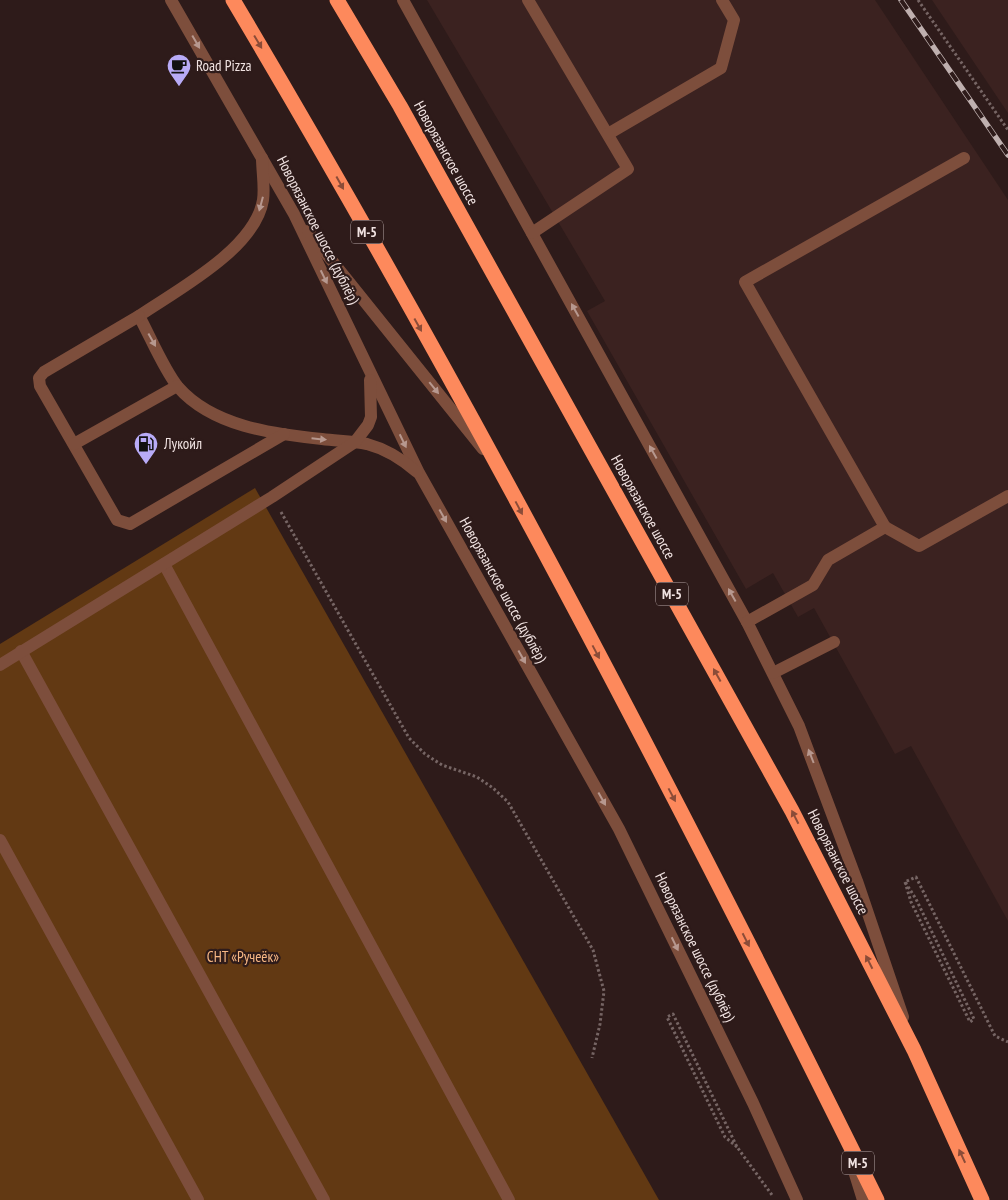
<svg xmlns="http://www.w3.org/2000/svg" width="1008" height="1200" viewBox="0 0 1008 1200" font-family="'PT Sans Narrow',sans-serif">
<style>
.built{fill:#3b2220}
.green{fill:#623913}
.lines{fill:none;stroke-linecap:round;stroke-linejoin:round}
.path{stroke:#766564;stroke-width:3;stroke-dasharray:2.5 2.5;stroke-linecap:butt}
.minor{stroke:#7d4e3c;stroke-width:12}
.highway{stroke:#fd895c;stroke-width:15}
.rail-casing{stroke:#bfb0af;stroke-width:5.5}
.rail{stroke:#2e1b1a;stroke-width:4;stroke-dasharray:11;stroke-linecap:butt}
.oneway{fill:#b7988f}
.oneway2{fill:#8b4c38}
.labels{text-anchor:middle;stroke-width:4.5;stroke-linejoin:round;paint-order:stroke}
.shield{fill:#2e1b1a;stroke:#b6a7a6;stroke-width:1}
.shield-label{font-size:14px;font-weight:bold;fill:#f1e3e2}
.poi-label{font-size:15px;fill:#f1e3e2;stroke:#2e1b1a;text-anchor:start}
.street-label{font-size:15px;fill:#f1e3e2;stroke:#2e1b1a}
.park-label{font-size:15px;fill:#f7b784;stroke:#2e1b1a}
</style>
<rect width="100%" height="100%" fill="#2e1b1a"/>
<g class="built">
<path d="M427 0H875L1008 200V921L911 746 895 754 814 608 798 617 773 573 746 589 587 311 605 301Z"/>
<path d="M932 0H1008V113Z"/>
</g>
<path class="green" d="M255 488 659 1200H0V644Z"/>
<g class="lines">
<g class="path">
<path d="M918 0 1008 130"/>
<path d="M281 512 409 738 425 754 442 765 477 777 493 788 508 802 593 950 604 991 600 1024 592 1058"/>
<path d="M905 882 911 902 970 1022 974 1019 916 899 905 882 916 877 995 1036 1008 1042"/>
<path d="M737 1147 725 1137 667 1017 673 1014 737 1147 772 1195"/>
</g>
<g class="minor">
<path d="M171 0 294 214 419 473 619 829 753 1103 797 1200"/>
<path d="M403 0 747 622 799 726 857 881 903 1017"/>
<path d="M528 0 628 169 532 233"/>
<path d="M608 134 721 68 734 20 722 0"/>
<path d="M262 158C262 171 265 187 263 200 255 249 177 290 139 316 150 336 164 370 178 387 212 426 272 434 322 439 337 441 352 441 367 444 386 449 402 459 417 472"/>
<path d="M308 231 483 449"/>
<path d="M139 316 44 372 39 378 40 386 117 520 130 524 284 434"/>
<path d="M74 444 177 386"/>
<path d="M885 527 919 546 1008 496"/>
<path d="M164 564 509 1200"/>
<path d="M747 622 813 585 828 560 885 527 745 282 964 158"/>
<path d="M21 651 324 1200"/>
<path d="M0 665 272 497 355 442 368 425 371 417 370 380"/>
<path d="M773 673 834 642"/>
<path d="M0 840 198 1200"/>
<path d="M849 1155 863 1200"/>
</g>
<g class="highway">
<path d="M233 0C465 390 676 793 877 1200"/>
<path d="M337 0 400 106 792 811 914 1050 982 1200"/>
</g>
<defs>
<path id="rail" d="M901 0 1008 155"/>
</defs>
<use href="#rail" class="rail-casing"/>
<use href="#rail" class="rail"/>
</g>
<defs><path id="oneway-solid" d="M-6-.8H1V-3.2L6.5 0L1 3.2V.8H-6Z" transform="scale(1.25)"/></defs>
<g class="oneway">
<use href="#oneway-solid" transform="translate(196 42) rotate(60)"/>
<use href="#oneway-solid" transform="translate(261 204) rotate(105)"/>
<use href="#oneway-solid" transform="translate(324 277) rotate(64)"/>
<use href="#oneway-solid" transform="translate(575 310) rotate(-119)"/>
<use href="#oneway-solid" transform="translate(152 340) rotate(61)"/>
<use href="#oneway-solid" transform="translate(434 388) rotate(51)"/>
<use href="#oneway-solid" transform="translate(319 439) rotate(6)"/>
<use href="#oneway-solid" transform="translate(403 441) rotate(64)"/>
<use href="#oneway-solid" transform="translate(653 452) rotate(-119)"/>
<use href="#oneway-solid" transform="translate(443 516) rotate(61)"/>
<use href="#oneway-solid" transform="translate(732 595) rotate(-119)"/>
<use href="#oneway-solid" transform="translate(522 657) rotate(61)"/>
<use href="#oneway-solid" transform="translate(811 756) rotate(-111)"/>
<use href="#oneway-solid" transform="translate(602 799) rotate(61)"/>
<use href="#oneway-solid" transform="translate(675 944) rotate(64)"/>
</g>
<g class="oneway2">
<use href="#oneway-solid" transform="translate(258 42) rotate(59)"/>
<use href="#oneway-solid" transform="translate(340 183) rotate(61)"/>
<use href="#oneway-solid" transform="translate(418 325) rotate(61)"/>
<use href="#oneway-solid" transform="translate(519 508) rotate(62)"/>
<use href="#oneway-solid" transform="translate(596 652) rotate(62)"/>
<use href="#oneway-solid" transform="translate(717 675) rotate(-119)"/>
<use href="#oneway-solid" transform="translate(672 795) rotate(62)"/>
<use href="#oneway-solid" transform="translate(795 817) rotate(-117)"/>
<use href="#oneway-solid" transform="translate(746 940) rotate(63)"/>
<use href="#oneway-solid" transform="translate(869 962) rotate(-117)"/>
<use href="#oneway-solid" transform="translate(962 1156) rotate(-115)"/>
</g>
<defs>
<symbol id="cafe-pin" viewBox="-11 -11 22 30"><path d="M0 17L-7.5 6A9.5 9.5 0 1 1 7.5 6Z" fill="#b8abf7" stroke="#2e1b1a"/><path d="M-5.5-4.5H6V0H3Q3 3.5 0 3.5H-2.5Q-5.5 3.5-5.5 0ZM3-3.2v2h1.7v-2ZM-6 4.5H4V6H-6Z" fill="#111"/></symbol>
<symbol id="fuel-pin" viewBox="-11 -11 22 30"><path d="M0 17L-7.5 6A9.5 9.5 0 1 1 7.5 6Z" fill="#b8abf7" stroke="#2e1b1a"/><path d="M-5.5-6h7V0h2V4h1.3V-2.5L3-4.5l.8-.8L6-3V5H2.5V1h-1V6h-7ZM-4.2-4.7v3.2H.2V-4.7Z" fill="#111"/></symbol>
</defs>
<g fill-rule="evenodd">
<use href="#cafe-pin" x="165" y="52" width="28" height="38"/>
<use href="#fuel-pin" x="132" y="430" width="28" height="38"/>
</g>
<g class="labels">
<g class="shield">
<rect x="351" y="220.5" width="32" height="23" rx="4"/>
<rect x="656" y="582.5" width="32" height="23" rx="4"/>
<rect x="842" y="1151.5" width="32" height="23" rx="4"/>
</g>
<g class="shield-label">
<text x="367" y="237">М-5</text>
<text x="672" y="599">М-5</text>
<text x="858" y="1168">М-5</text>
</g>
<g class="poi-label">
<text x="196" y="71">Road Pizza</text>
<text x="164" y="449">Лукойл</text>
</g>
<g class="street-label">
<text transform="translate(446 153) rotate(61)" y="5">Новорязанское шоссе</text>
<text transform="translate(318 230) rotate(63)" y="5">Новорязанское шоссе (дублёр)</text>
<text transform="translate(643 507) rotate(61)" y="5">Новорязанское шоссе</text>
<text transform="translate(503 590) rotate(61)" y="5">Новорязанское шоссе (дублёр)</text>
<text transform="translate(838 862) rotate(63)" y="5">Новорязанское шоссе</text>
<text transform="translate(695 947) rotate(64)" y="5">Новорязанское шоссе (дублёр)</text>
</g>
<g class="park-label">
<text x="243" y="962">СНТ «Ручеёк»</text>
</g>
</g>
</svg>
